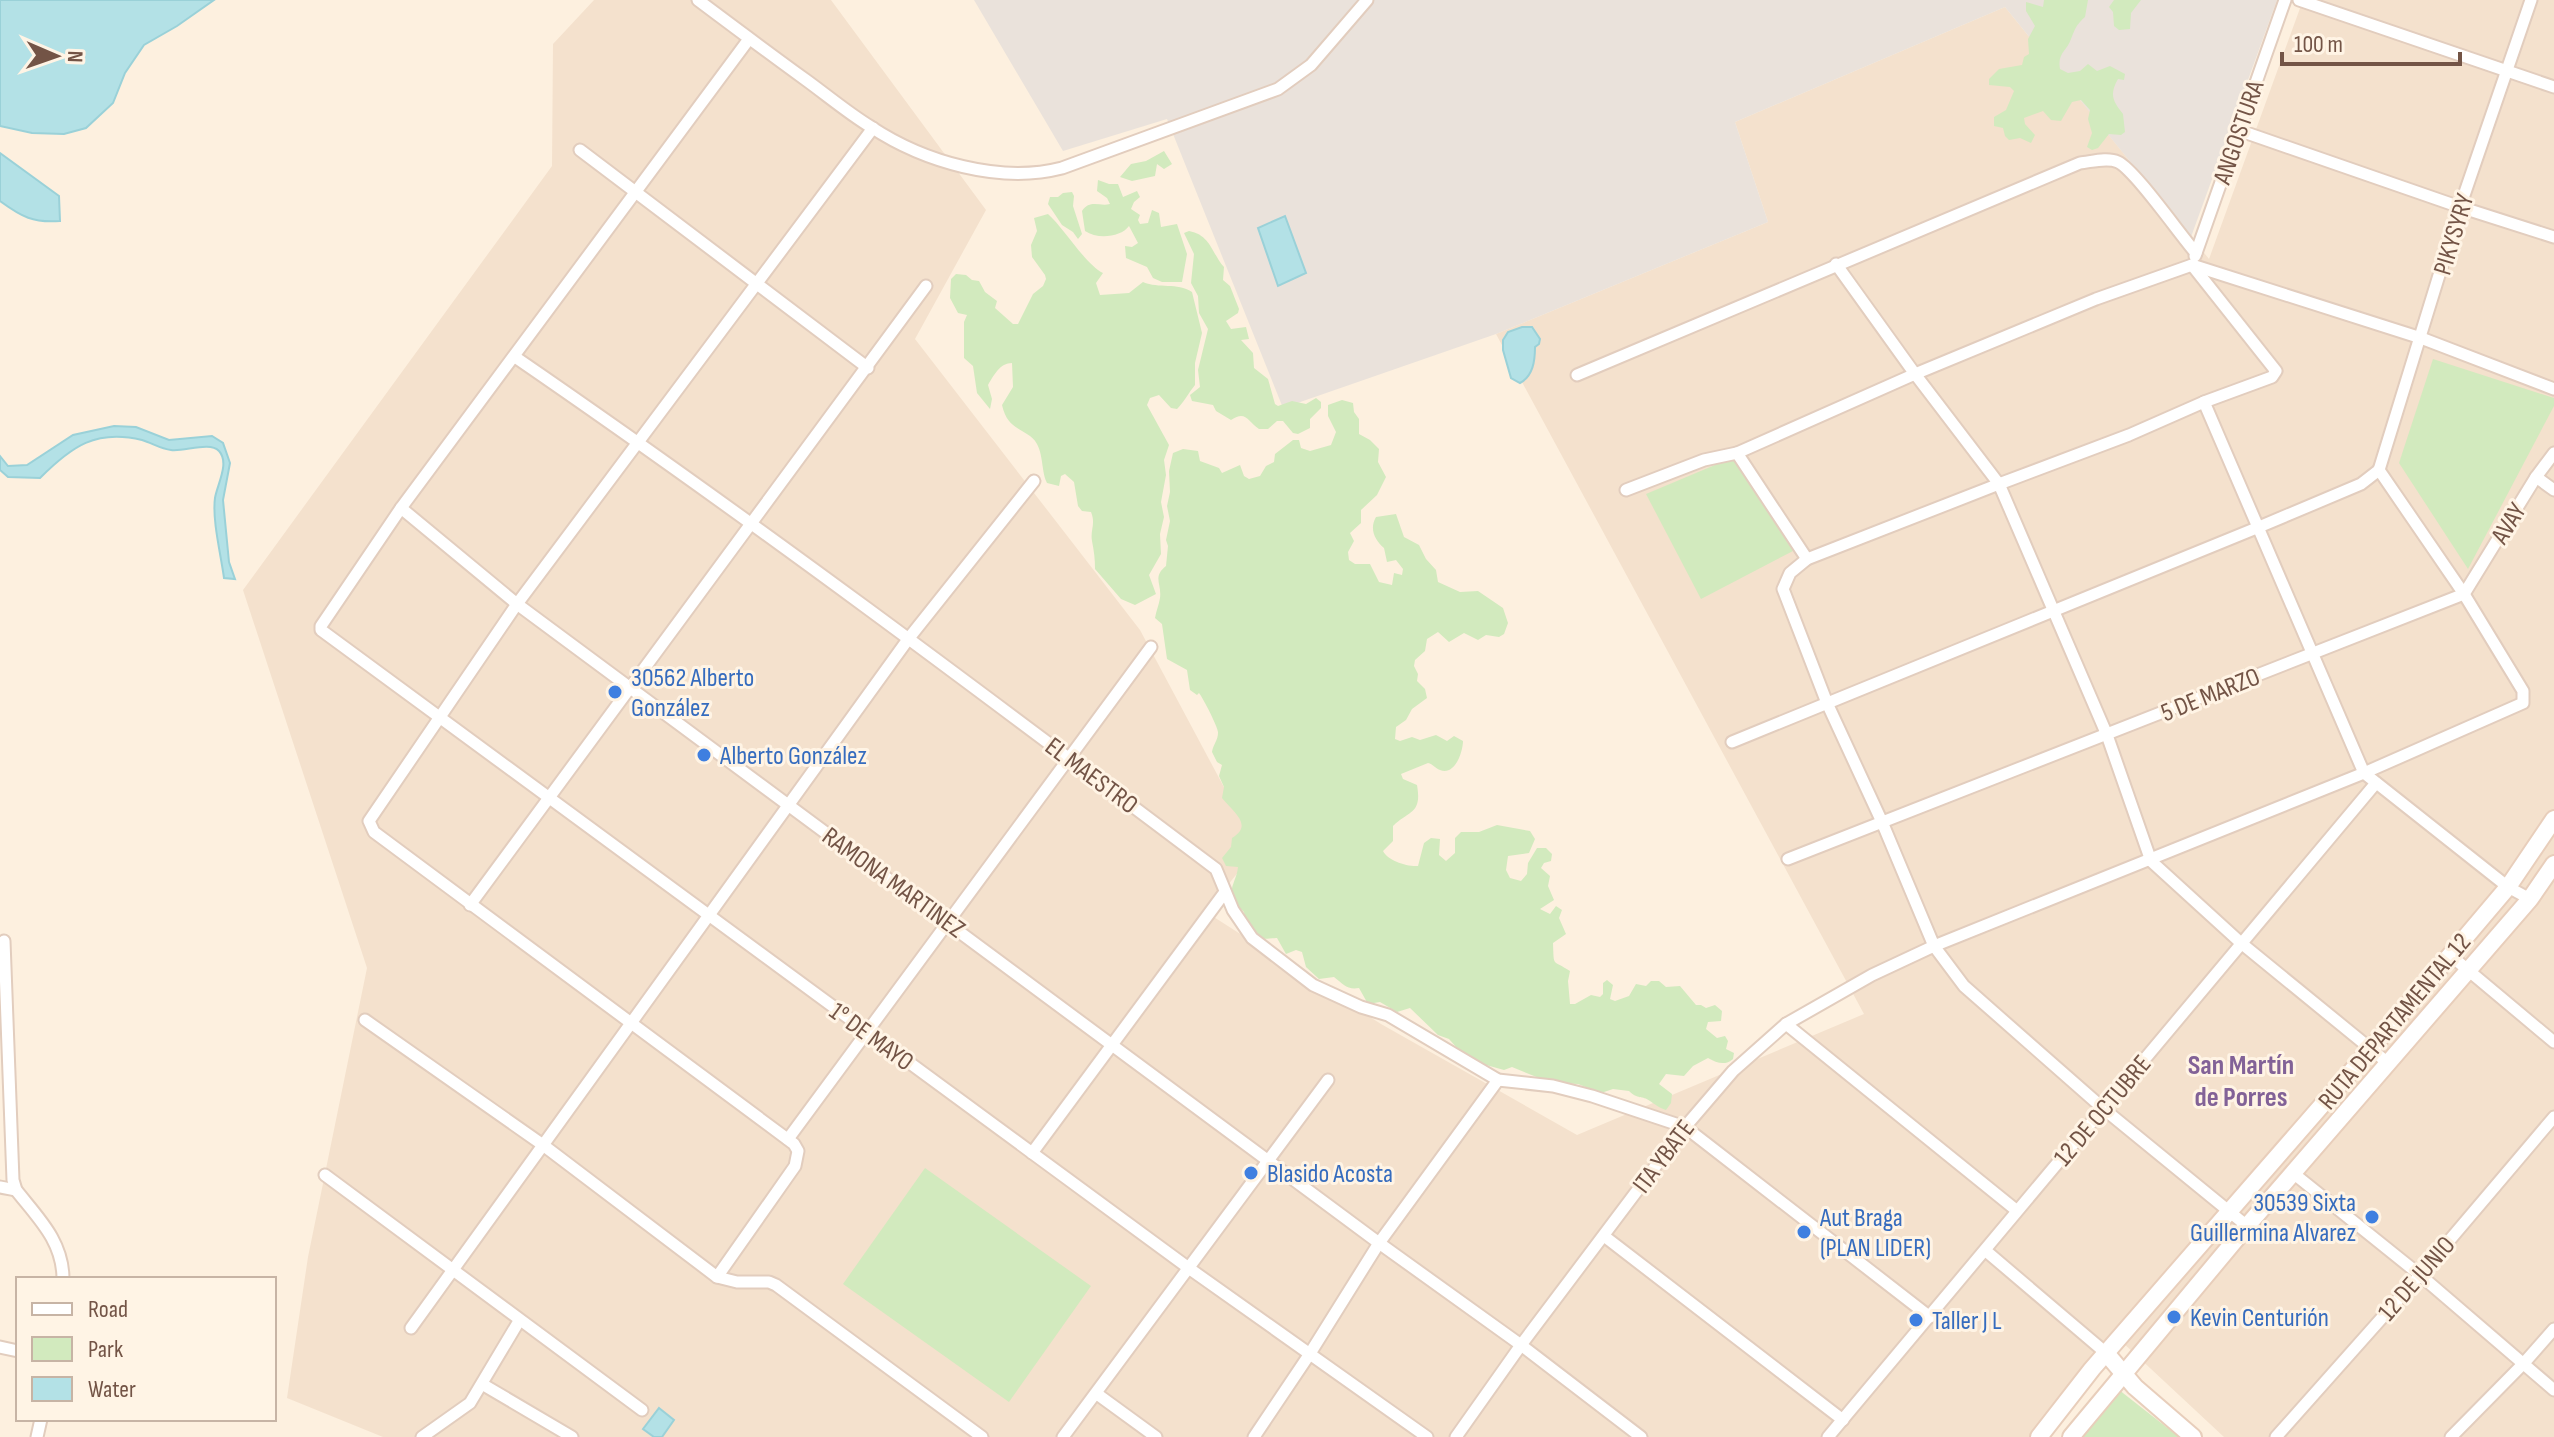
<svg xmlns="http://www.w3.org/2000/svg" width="2554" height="1437" viewBox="0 0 2554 1437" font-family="'Sofia Sans Condensed',sans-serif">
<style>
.residential{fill:#f4e1cd}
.industrial{fill:#eae2db}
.green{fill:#d2eabe}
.water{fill:#b3e1e6;stroke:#9ad1d8;stroke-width:2}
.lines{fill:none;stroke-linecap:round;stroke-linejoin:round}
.street-casing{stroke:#e2cdbe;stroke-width:15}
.secondary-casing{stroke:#e8cebb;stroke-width:20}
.street{stroke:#fff;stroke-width:11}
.secondary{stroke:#fff;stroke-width:16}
.shop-dot{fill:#3f7fe0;stroke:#fff4e5;stroke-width:3}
.labels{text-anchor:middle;stroke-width:6;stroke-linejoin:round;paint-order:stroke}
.street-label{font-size:26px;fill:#735446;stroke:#fff4e5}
.shop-label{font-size:26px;fill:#366cbe;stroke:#fff4e5;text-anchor:start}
.neighbourhood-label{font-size:28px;font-weight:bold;fill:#826297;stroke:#fff4e5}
</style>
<rect width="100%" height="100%" fill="#fdf0df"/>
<path class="residential" d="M594 0H831L986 210 915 339 1140 630 1257 849 1206 912 1381 1024 1577 1135 1864 1014 1496 334 1768 222 1735 122 2005 7 2209 259 2303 0H2554V1437H2224L2121 1341 2038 1437H383L287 1398 308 1257 367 968 243 590 552 166 553 44Z"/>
<path class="industrial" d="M974 0H2277L2191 237 2005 7 1735 122 1768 222 1496 334 1283 408 1167 119 1063 151Z"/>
<g class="green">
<path d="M2044 0H2088L2085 17C2076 25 2075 29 2071 39 2067 51 2057 53 2060 69L2068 73 2080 71 2088 64 2097 71 2110 66 2125 74 2124 80 2118 79C2109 95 2113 101 2123 114L2125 132 2121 135 2109 134 2098 148 2092 150 2087 147 2092 133 2088 119 2090 110 2081 100 2072 102 2061 121 2051 120 2043 111 2024 118 2025 124 2035 135 2031 143 2020 138 2009 140 2005 136 2003 128 1994 126V117L2006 110 2014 91 2010 87 1989 85V79L1999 69 2022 65 2024 57 2029 54 2028 39 2035 26 2026 11V2L2043 7Z"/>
<path d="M2114 0H2141L2131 13 2130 29 2119 30 2114 26 2113 12 2109 7Z"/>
<path d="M1164 151 1172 164 1164 169 1157 164 1155 176 1132 181 1120 177 1131 164 1146 161Z"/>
<path d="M1098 180 1109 184H1118L1123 197 1137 191 1140 197 1134 202 1131 209 1140 215 1138 220 1140 224 1148 223 1152 210 1159 213 1161 227 1177 224 1187 254 1182 282H1162L1153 278 1147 267 1126 258 1125 246 1132 247 1138 243 1129 226C1121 237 1098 240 1085 231L1082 211C1090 199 1100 207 1110 204L1107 198 1097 191Z"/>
<path d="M1063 193 1072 192 1074 196 1073 206 1082 234 1078 239 1073 232 1062 225 1048 204 1050 197H1058Z"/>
<path d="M1048 214C1063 227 1086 265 1103 273L1096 283 1100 295 1129 293 1143 282C1159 289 1177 282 1192 292L1202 333 1195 363V385C1190 391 1181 406 1177 409L1171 408 1159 395 1150 398 1147 405 1169 445 1164 460 1166 475 1161 502 1164 517 1160 534 1161 554 1149 575 1156 594 1135 605 1121 599 1095 569C1095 559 1094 551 1092 541 1090 530 1096 524 1091 512L1082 511 1078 506 1074 482 1065 474 1061 476 1059 486 1047 483C1040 469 1045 447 1030 436 1016 426 1007 426 1002 405L1013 387 1012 363C1000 363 994 375 988 385L992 399 990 409 977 393 973 366 964 358V322L967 315 958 313 950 298 951 279 956 274 966 275 972 280 979 281 985 292 997 301 995 308 1013 324H1018L1033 294 1043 286 1046 279 1045 275 1032 257 1031 245 1037 231 1034 218Z"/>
<path d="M1189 231C1211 235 1212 254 1224 267L1223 280 1230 286 1239 309 1238 313 1226 321 1231 329 1246 327 1249 339 1241 340 1253 353 1254 368 1268 379 1275 404 1278 406 1292 401 1306 404 1316 398 1321 402V408L1310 419V428L1298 434 1293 433 1283 421H1277L1268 429H1259C1247 421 1246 410 1231 420L1216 411 1213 405 1192 401 1190 395 1200 387 1198 370 1208 329 1199 313 1198 296 1191 283 1194 254 1184 233Z"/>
<path d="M2433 359 2554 398V406L2468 569 2399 463Z"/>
<path d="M1342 400 1353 403 1354 412 1359 419V434L1370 440 1379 449 1378 462 1386 477 1377 495 1361 510V523L1350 533 1354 541 1348 552 1349 560 1355 564H1370L1379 582 1392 585 1394 573 1402 575 1403 569 1396 560 1387 562 1384 548C1375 540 1369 529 1376 517L1396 514 1404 537 1419 545 1426 559 1436 570 1438 582 1460 592 1478 591 1503 608 1508 623 1504 634 1499 637 1486 635 1478 640 1464 633 1449 642 1438 632 1427 639 1425 651 1415 660 1414 666 1418 674 1417 681 1425 689 1427 698 1412 709 1406 720 1396 727 1395 739 1400 741 1412 737 1420 740 1436 735 1447 741 1454 736 1463 741C1463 750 1456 776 1440 770 1435 768 1433 764 1428 763L1401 774 1403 779 1417 785C1422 814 1410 810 1393 826V841L1383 851C1387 860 1407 867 1418 866L1424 843 1431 838 1440 839 1439 855 1446 861 1455 853V838L1461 832H1479L1497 825 1530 831 1535 839 1529 853 1508 856 1506 870 1510 878 1521 881 1527 874 1528 863 1537 848H1546L1552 854 1551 861 1544 863 1541 868 1550 876 1548 886 1554 900 1540 909 1550 914 1556 906 1562 910 1559 918 1566 934 1553 943C1554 968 1552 959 1570 971L1568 981 1570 1004H1575L1591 995 1600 997 1603 994V983L1607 980 1613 985 1610 999 1615 1001 1629 996 1636 984 1646 986 1651 981H1659L1666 987 1680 986 1696 1005H1701L1706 1008 1715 1005 1722 1011 1721 1021 1708 1022 1706 1029 1717 1038 1725 1036 1728 1041 1726 1049 1734 1053 1733 1059C1725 1066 1717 1063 1708 1058L1693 1066 1684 1076 1666 1074 1659 1084 1672 1094 1671 1103 1666 1110C1658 1107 1656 1105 1650 1101 1642 1095 1638 1100 1629 1091L1613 1089 1601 1093 1578 1084 1556 1083 1549 1078H1539L1512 1067 1504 1070 1479 1063 1457 1048 1449 1039 1438 1035 1410 1008 1397 1012 1380 1002 1368 1004 1359 988C1347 990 1343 984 1334 977L1319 979 1306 967 1302 952 1296 950 1286 954 1277 938C1275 938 1266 939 1264 939 1254 934 1244 923 1244 912 1222 891 1236 886 1238 867L1226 866 1222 858 1231 847 1232 838C1254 825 1233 812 1222 798L1224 787 1219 776 1222 765 1217 762 1212 752C1213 745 1218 740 1218 733 1219 729 1203 698 1199 693L1197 695 1190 690 1187 670 1167 659 1162 624 1155 618C1156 611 1159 605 1160 598 1162 584 1152 577 1166 566L1168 546 1166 540 1170 521 1167 506 1170 492 1169 471 1173 453 1183 449 1198 451 1200 461 1219 468 1222 473 1240 465 1244 476 1249 479 1260 476 1266 466 1274 462 1275 454 1293 440H1299L1301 448 1310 451 1331 445 1336 432 1328 416V405Z"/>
<path d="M1734 457 1793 551 1701 599 1646 494Z"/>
<path d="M925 1168 1091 1286 1009 1402 843 1284Z"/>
<path d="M2114 1386 2179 1437H2071Z"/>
</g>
<g class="water">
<path d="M0 0H214L177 26 144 45 125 73 113 103 86 128 64 134 32 133 0 126Z"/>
<path d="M0 153 59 196 60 221C33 223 22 217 0 201Z"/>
<path d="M1285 216 1306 273 1278 286 1258 228Z"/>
<path d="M1522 327H1532L1540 339 1539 344 1535 347C1535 361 1533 376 1520 383L1511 378 1503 350V340L1508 332Z"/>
<path d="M114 426 136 427 169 440 212 436 223 443 230 463 223 500 229 562 235 579 224 578C221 555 212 520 215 498 217 485 230 463 219 451 210 441 184 452 171 450 161 449 152 443 142 440 96 429 72 446 40 478L8 477 0 470V456L8 466 27 465 73 435Z"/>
<path d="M659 1408 674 1420 662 1437H654L643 1429Z"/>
</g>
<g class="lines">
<defs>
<g id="street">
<path d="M698 0C734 27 770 54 806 80 828 96 848 113 871 127 924 162 1000 184 1062 168L1278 89 1311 65 1367 0"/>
<path d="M2299 0 2554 87"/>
<path d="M749 39 401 508 321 626V630L1190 1269 1427 1437"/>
<path d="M2238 130 2460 207 2554 237"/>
<path d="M580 150 868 368"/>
<path d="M2195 256 2285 0"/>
<path d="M1836 264 1915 374 1999 484 1807 559 1790 573 1783 589 1827 703 1882 822 1934 946 1964 986 2105 1110 2247 1226"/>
<path d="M2192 265 2276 371 2272 377 2204 402"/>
<path d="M515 357C754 521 985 695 1216 869L1233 910 1252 938 1313 985 1361 1007 1388 1015 1498 1080 1553 1086 1592 1096 1685 1127 1930 1317"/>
<path d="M1577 375 2080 163C2091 162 2107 157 2118 162 2135 170 2180 235 2196 253"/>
<path d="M1737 453 1807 559"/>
<path d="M2379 470 2460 207 2531 0"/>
<path d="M2536 477 2554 490"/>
<path d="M1626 490 1704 460 1737 453 1915 374 2096 299 2192 265 2421 338 2554 389"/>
<path d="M401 508 517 604 1379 1243 1521 1345 1641 1437"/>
<path d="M1732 742 2259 527 2361 484 2379 470"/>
<path d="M1788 859 2464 594 2536 477 2554 453"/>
<path d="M470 905 926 286"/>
<path d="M4 941 13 1180 16 1190C38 1218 63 1241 63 1279"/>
<path d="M2450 955 2554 1042"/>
<path d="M365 1020 543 1145 717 1277 737 1282H769L776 1285 982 1437"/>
<path d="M1786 1024 2016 1210"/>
<path d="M2388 1063 2241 943 2151 861 2107 735 1999 484 2129 435 2204 402 2364 773 2508 887 2530 899"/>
<path d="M788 1139 1151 647"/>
<path d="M1032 1153 1225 892"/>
<path d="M2293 1173 2420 1275 2554 1390"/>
<path d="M325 1175 642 1410"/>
<path d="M0 1187 16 1190"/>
<path d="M1604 1236 1843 1420"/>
<path d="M1986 1251 2106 1353"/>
<path d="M717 1277 795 1166 798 1151 794 1144 374 832 369 821 517 604 873 128"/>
<path d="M411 1328 909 638 1034 481"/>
<path d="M0 1347 18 1351"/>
<path d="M482 1384 572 1437"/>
<path d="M1097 1394 1156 1437"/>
<path d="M37 1437 41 1419"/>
<path d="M422 1437 470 1403 519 1321"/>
<path d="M1063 1437 1328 1080"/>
<path d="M1254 1437 1309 1355 1379 1243 1498 1080"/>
<path d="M1456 1437 1521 1345 1685 1127 1733 1071 1786 1024 1872 975 1934 946 2364 773 2523 703V691L2464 594 2379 470"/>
<path d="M1828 1437 2376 783"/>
<path d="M2276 1437 2420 1275 2554 1117"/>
<path d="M2451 1437 2524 1363 2554 1329"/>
</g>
<g id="secondary">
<path d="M2106 1353 2135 1387 2193 1437"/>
<path d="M2039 1437 2092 1369 2370 1050 2508 887 2554 819"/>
<path d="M2071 1437 2247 1226 2530 899 2554 864"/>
</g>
</defs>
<use href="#street" class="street-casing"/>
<use href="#secondary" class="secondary-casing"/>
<use href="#street" class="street"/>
<use href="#secondary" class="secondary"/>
</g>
<g class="shop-dot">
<circle cx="615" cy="692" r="8"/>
<circle cx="704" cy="755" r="8"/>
<circle cx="1251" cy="1173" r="8"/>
<circle cx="2372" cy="1217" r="8"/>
<circle cx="1804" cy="1232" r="8"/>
<circle cx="2174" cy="1317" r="8"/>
<circle cx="1916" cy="1320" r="8"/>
</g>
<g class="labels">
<g class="street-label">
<text transform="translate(2238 132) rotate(-71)" y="9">ANGOSTURA</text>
<text transform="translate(2453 234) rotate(-73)" y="9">PIKYSYRY</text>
<text transform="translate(2508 523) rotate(-58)" y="9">AVAY</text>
<text transform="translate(2210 694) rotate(-22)" y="9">5 DE MARZO</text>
<text transform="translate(1092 775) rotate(37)" y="9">EL MAESTRO</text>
<text transform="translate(894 882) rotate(36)" y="9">RAMONA MARTINEZ</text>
<text transform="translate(2394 1021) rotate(-50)" y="9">RUTA DEPARTAMENTAL 12</text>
<text transform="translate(872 1036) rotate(36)" y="9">1° DE MAYO</text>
<text transform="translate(2102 1110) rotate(-50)" y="9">12 DE OCTUBRE</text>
<text transform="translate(1663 1156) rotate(-53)" y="9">ITA YBATE</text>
<text transform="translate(2416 1278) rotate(-49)" y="9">12 DE JUNIO</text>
</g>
<g class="shop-label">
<text x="631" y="686">30562 Alberto<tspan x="631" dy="30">González</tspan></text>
<text x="720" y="764">Alberto González</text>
<text x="1267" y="1182">Blasido Acosta</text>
<text x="2356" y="1211" text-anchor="end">30539 Sixta<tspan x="2356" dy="30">Guillermina Alvarez</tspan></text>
<text x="1820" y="1226">Aut Braga<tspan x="1820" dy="30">(PLAN LIDER)</tspan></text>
<text x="2190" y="1326">Kevin Centurión</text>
<text x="1932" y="1329">Taller J L</text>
</g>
<g class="neighbourhood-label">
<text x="2241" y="1074">San Martín<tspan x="2241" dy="32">de Porres</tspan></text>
</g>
</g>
<rect x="16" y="1277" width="260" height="144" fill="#fff4e5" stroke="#c7b4a5" stroke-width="2"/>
<rect x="32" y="1303" width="40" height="12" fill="#ffffff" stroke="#c7b4a5" stroke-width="2"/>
<text x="88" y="1317" font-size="24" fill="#735446">Road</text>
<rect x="32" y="1337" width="40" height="24" fill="#d2eabe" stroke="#c7b4a5" stroke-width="2"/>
<text x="88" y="1357" font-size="24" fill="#735446">Park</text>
<rect x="32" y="1377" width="40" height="24" fill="#b3e1e6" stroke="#c7b4a5" stroke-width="2"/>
<text x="88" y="1397" font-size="24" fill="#735446">Water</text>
<g transform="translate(56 56) rotate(92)" stroke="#fff4e5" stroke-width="6" paint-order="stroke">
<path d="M0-6L14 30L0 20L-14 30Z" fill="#735446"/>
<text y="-12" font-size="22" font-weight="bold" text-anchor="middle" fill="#735446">N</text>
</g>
<path d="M2282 52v12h178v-12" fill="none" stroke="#735446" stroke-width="4"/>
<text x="2294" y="52" font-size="24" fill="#735446" stroke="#fff4e5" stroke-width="6" paint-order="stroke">100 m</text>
</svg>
